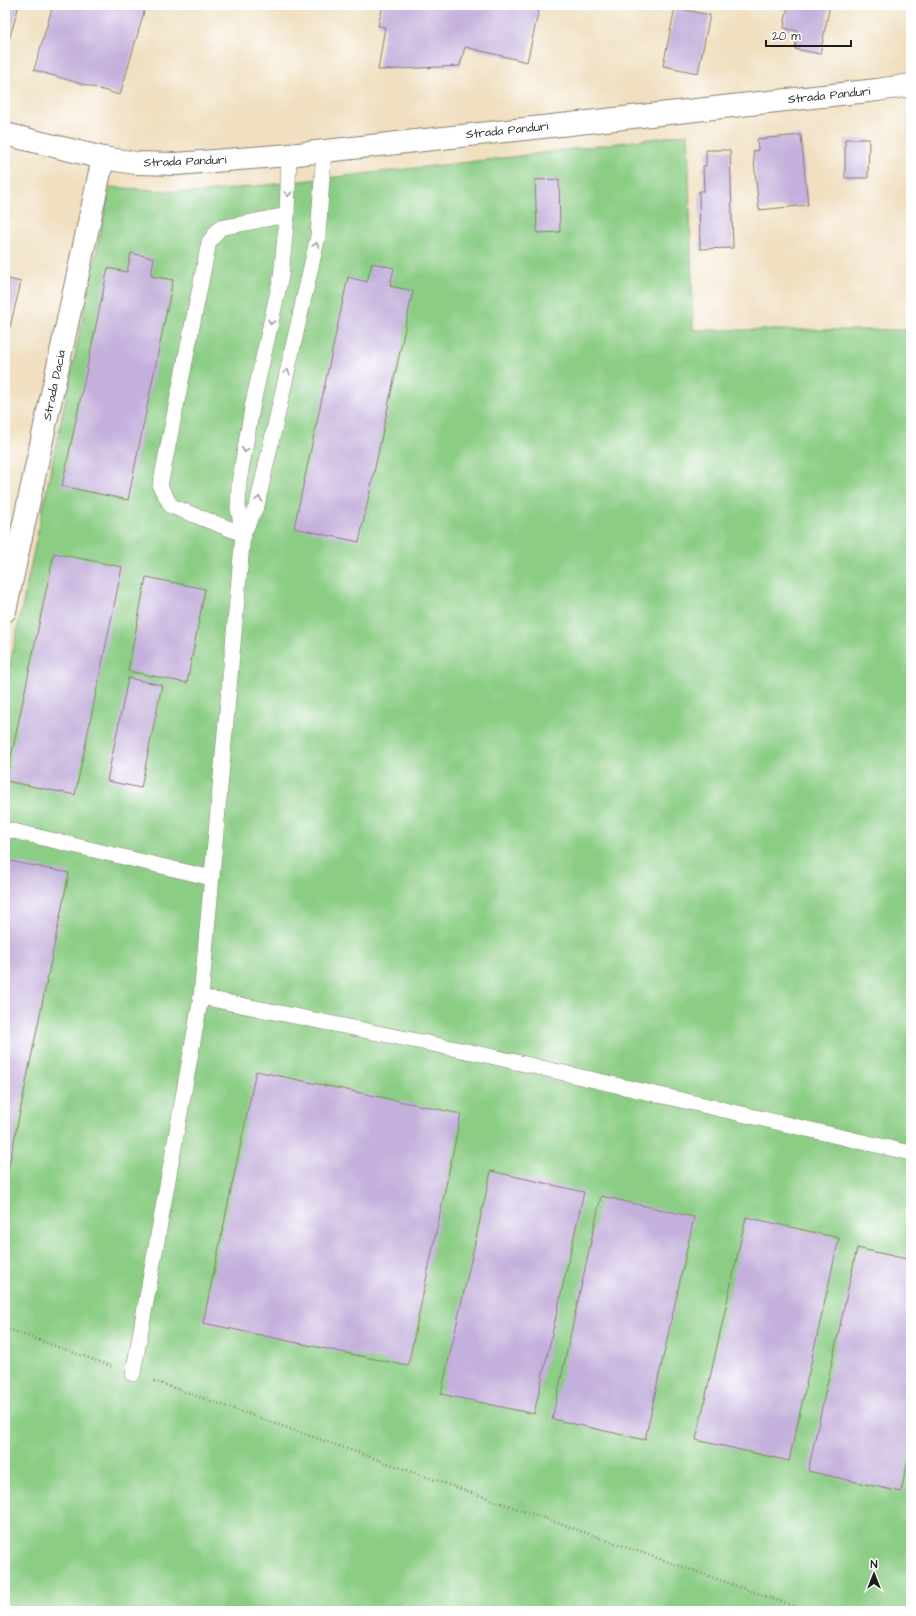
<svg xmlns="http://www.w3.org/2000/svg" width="916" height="1616" viewBox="0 0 916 1616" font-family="'Architects Daughter',sans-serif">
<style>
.green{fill:#8bcd85;stroke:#547450}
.building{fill:#c4b0dc}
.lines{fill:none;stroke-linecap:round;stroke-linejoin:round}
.service-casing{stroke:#867e6e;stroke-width:16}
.minor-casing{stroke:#867e6e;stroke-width:24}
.path{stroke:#867e6e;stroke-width:2.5;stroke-dasharray:1 3;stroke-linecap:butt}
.service{stroke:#fff;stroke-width:15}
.minor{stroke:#fff;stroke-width:22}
.oneway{stroke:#999}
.labels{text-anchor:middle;stroke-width:3;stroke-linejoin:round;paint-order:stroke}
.street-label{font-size:12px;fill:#1c1c1c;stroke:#fff}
</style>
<rect width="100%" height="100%" fill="#fff"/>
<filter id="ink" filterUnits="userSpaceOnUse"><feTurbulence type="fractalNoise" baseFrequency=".025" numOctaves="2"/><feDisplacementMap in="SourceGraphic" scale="8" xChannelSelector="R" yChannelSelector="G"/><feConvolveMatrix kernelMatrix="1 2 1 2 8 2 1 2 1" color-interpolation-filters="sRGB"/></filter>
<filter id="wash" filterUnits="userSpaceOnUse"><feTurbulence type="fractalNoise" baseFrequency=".012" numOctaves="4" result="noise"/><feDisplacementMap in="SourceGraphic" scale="16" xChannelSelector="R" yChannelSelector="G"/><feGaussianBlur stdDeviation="0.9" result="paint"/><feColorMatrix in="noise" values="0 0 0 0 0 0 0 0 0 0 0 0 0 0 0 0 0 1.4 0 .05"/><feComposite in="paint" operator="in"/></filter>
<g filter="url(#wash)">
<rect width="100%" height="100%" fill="#f0dfc0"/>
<path class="green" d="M688 134 693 330H911V1611H5V689L110 187 195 193 504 158Z"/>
<g id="blocks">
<g class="building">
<path d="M5 5H19L5 54Z"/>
<path d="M53 5H146L120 95 34 70Z"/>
<path d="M383 5H540L527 62 465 47 460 66 378 70 385 27 378 26Z"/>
<path d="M788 5H830L820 54 795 49 798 31 784 28Z"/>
<path d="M675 8 710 15 698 73 663 66Z"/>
<path d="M907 115H911V181H910Z"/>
<path d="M801 135 808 205 759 210 753 151 758 150 757 139Z"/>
<path d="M845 139H869L868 178H845Z"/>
<path d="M706 150H730L733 248 700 249 699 191H704L703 166H706Z"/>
<path d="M559 179 560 232 537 233 535 180Z"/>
<path d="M131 253 154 258 151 276 173 280 128 500 62 486 108 268 127 272Z"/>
<path d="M372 263 394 268 390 286 413 291 359 542 294 528 348 277 367 282Z"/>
<path d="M5 278 21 282 10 327 5 326Z"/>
<path d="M54 553 122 567 75 795 6 781Z"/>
<path d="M146 577 205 589 187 683 128 671Z"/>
<path d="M128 678 162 685 141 788 107 781Z"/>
<path d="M5 860 69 873 6 1180 5 1179Z"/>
<path d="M256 1071 461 1114 408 1366 203 1323Z"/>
<path d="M491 1171 584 1192 534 1414 441 1394Z"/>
<path d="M601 1196 694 1217 645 1440 552 1419Z"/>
<path d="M746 1217 839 1238 789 1461 696 1440Z"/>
<path d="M857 1248 911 1260V1446L901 1492 808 1471Z"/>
</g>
</g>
</g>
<g filter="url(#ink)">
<use href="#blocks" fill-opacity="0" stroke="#867e6e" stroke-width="1"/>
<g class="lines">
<defs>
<g id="service">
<path d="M243 534 171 506 160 486 209 242 220 228 287 215"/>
<path d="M243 534 257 505 318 236 324 150"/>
<path d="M5 829 212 878"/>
<path d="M201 997 481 1054 911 1153"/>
<path d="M133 1374 201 997 243 534 238 508 239 482 253 403 281 277 287 215 289 155"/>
</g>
<g id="minor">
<path d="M5 134 103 158 136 163 176 164 289 155 877 90 911 85"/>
<path d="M5 611 103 158"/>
</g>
</defs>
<use href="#service" class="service-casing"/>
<use href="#minor" class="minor-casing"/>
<g class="path">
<path d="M5 1328 111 1366"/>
<path d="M154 1381 808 1611"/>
</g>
<use href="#service" class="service"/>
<use href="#minor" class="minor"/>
</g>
<defs><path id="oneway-chevron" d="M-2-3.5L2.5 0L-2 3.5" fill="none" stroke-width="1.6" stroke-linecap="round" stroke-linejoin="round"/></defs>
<g class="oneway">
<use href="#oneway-chevron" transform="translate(288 194) rotate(92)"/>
<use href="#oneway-chevron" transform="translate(316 245) rotate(-77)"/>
<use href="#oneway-chevron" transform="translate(271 322) rotate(103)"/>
<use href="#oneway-chevron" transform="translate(287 372) rotate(-77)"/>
<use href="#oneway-chevron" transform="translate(245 450) rotate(100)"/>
<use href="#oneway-chevron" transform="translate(259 499) rotate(-77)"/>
</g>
</g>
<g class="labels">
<g class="street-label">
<text transform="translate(829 95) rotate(-6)" y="4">Strada Panduri</text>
<text transform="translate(507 130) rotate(-6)" y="4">Strada Panduri</text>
<text transform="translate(185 161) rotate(-2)" y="4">Strada Panduri</text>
<text transform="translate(54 385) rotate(-78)" y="4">Strada Dacia</text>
</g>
</g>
<rect width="916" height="1616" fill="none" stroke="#fff" stroke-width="20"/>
<g transform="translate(874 1574)" stroke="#ffffff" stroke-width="3" paint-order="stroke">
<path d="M0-3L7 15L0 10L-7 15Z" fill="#1c1c1c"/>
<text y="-6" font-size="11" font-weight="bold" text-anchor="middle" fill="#1c1c1c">N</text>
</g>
<path d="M766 40v6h85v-6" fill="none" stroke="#1c1c1c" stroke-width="2"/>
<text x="772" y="40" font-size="12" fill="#1c1c1c" stroke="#ffffff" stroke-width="3" paint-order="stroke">20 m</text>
</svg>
